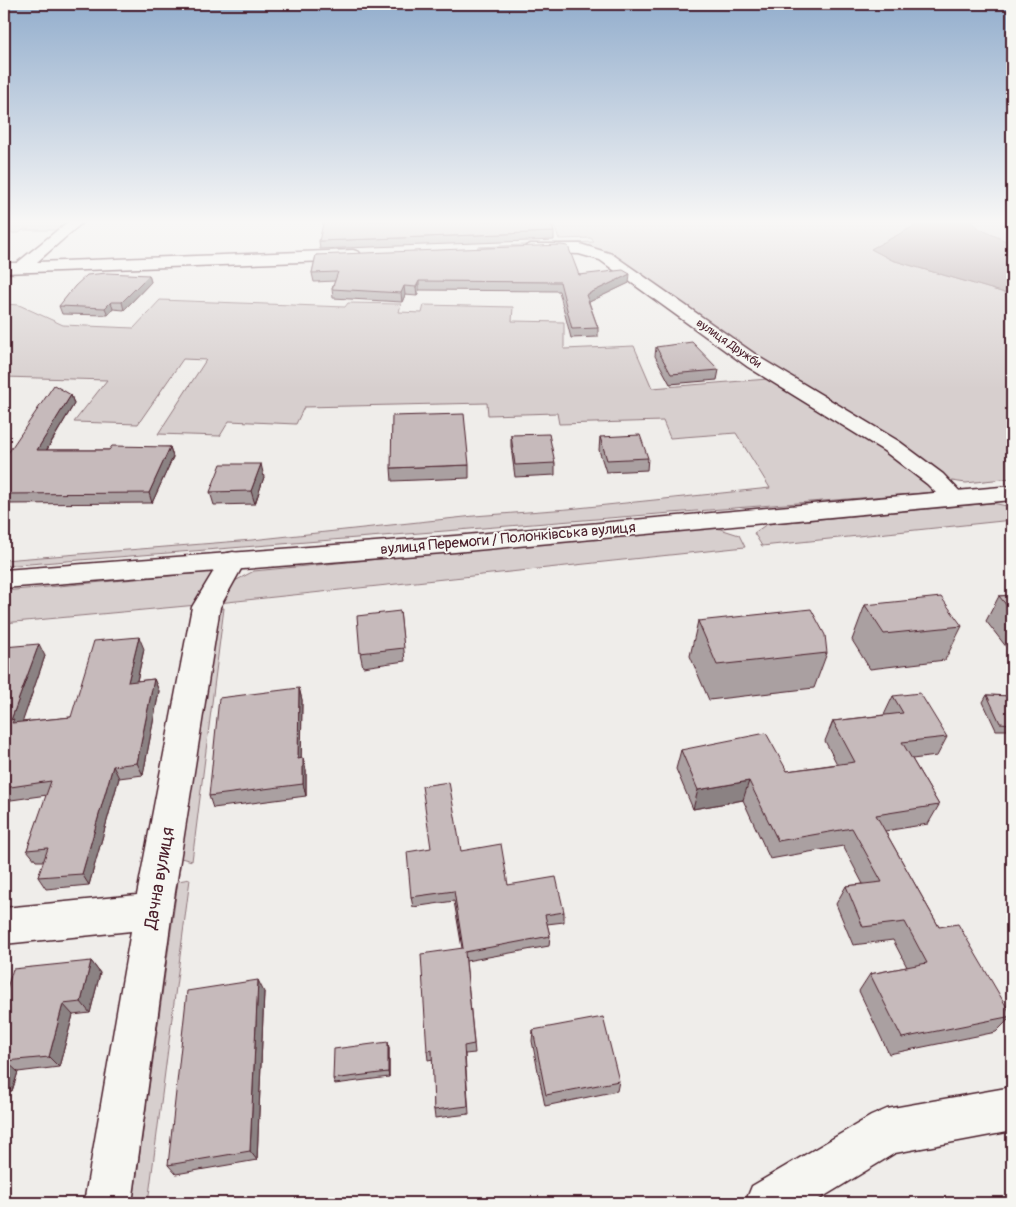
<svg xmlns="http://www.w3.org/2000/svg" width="1016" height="1207" viewBox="0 0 1016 1207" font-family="Pangolin,sans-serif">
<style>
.green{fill:#d7cfce;stroke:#90777c}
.water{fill:#b4a4a5;stroke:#8a6f74}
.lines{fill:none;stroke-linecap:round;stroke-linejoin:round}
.minor-casing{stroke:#4a1f2b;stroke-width:3}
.major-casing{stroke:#4a1f2b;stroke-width:3}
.minor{fill:#f6f6f2;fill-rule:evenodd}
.major{fill:#f6f6f2;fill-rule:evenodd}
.wall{fill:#aaa0a1;stroke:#4a1f2b}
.shaded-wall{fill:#8b8283;stroke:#4a1f2b}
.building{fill:#c6babb;stroke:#4a1f2b}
.labels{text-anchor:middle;stroke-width:4;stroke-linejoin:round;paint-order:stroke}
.far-street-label{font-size:12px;fill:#4a1f2b;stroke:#f6f6f2}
.street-label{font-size:15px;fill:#4a1f2b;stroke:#f6f6f2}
.near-street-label{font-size:18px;fill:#4a1f2b;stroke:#f6f6f2}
</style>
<rect width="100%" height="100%" fill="#efedea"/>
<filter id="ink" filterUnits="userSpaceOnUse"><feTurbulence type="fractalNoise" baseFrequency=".02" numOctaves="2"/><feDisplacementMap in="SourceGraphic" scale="10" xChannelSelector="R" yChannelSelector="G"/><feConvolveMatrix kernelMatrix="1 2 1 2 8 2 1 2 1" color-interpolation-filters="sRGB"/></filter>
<g filter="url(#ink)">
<g class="green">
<path d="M4 220H74L22 262H18L58 230H23L19 233H4Z"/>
<path d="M552 220H926L871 249 892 260 1012 295V478L966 483 945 480 780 374 605 252 558 246 478 248 477 247 594 242 591 238 559 239Z"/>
<path d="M969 220H1012V244L980 229Z"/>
<path d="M160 300 345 307 348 303 401 304 399 312 422 313 424 305 513 307 512 321 564 322V349L634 346 652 388 768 379 844 421 921 474 936 492 4 566V560L252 540 474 516 568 509 770 488 736 433 670 438 663 421 559 424 557 413 488 415 487 403 304 407 296 424 229 421 220 436 158 434 206 360 183 359 138 424 74 422 107 380 4 377V304L19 305 63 325 134 328Z"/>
<path d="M992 503 1012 507V520L762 546 754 533 767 524Z"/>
<path d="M714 527 739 535 745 547 218 603 229 584 254 571Z"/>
<path d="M212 572 210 584 197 605 4 623V591Z"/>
<path d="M224 608 192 861 181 858 215 609Z"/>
<path d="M190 879 148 1203H133L178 881Z"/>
</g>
<path class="water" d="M926 220H969L980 229 1012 244V295L892 260 871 249Z"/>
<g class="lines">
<defs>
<g id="minor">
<path d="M70 220H85L37 262 353 250 359 252 361 255 359 258 353 260 4 273V263H17Z"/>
<path d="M531 244H580L612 254 762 359 900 442 943 474 966 498 962 503 954 505 946 503 927 484 884 451 748 367 600 260 579 254 526 252 523 249 526 246Z"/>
<path d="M233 552 242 554 246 560 220 607 172 911 132 1203H84L131 931 4 944V908L137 895 192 607 224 554Z"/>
<path d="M1012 1087V1131L895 1153 813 1203H745L752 1186 871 1116 887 1109Z"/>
</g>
<path id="major" d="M1012 486V500L455 552 4 588V570L455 536Z"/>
</defs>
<use href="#minor" class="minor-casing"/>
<use href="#major" class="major-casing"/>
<use href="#minor" class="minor"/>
<use href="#major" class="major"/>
</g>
<g class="wall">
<path d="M554 232V240L320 249 319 241Z"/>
<path d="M316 255 579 275 629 283 589 302 598 328V337L571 338 559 291 419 290 417 296 405 295 402 302 333 298 332 289 335 281 314 282 312 273Z"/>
<path d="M149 275 151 282 124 310 113 309 108 315 62 314 59 306Z"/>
<path d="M656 347 719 370 717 380 670 384 655 356Z"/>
<path d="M71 395 74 404 47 450H109L170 447 173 457 152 503 4 504V459Z"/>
<path d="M511 435 555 463V475L515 477 511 447Z"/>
<path d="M600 437 648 458 647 470 606 472 599 450Z"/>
<path d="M469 465V478L392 481 391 468Z"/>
<path d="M264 477 255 504 214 505 210 492Z"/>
<path d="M1012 595V653H1011L986 621 999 596Z"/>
<path d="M865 605 962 626 945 660 870 669 852 640Z"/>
<path d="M400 611 405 661 363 667 360 653Z"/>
<path d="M698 621 827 653 814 688 709 700 690 656Z"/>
<path d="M4 647 45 656 22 722 71 717 144 649 137 681 154 679 159 691 143 775 119 778 89 885 46 889 38 877 44 861H36L27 850 47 795 4 801Z"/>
<path d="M299 688 302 700 301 758 306 770V796L213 808 209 796Z"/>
<path d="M987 695 1012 696V730H996L983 702Z"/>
<path d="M893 696 947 737 937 756 912 759 939 805 928 824 885 831 939 927 1012 1016 996 1032 889 1054 859 991 870 974 907 967 893 940 853 945 836 904 846 886 863 884 843 846 770 859 743 800 693 809 676 769 681 750 787 771 837 764 825 741 833 721 884 715Z"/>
<path d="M461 851 508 885 564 912V922L547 924 550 936 549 946 466 961 475 1053 465 1054 469 1114 435 1118 434 1110 433 1059 428 1060 427 1051 462 948 454 901 413 907 411 897Z"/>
<path d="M91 961 100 973 90 1013 73 1015 59 1067 18 1072 12 1091 4 1092V997Z"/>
<path d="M264 992 257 1160 176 1174 168 1165Z"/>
<path d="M533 1030 619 1081 617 1091 545 1106 532 1041Z"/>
<path d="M389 1048V1077L335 1084 333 1079Z"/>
</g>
<g class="shaded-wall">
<path d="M630 274 629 283 585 304 586 295Z"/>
<path d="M149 275 151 282 124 310 122 302Z"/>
<path d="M6 279 9 287 4 292V281Z"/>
<path d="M419 281V290L417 296 416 287Z"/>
<path d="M404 286 405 295 402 302 401 293Z"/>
<path d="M111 302 113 309 108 315 105 308Z"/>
<path d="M71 395 74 404 41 459 37 450Z"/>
<path d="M170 447 173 457 152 503 149 493Z"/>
<path d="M261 464 264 477 255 504 251 491Z"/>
<path d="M139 637 144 649 134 694 128 682Z"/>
<path d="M39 644 45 656 20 729 12 723 11 720Z"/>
<path d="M154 679 159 691 143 775 137 763Z"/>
<path d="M299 688 302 700 301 771 298 759Z"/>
<path d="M303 758 306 770V796L303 784Z"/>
<path d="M113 766 119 778 89 885 82 874Z"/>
<path d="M749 781 743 800 693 809 698 790Z"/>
<path d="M91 961 100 973 90 1013 81 1002Z"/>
<path d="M258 980 264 992 257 1160 250 1151Z"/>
<path d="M63 1004 73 1015 59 1067 49 1057Z"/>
<path d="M388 1042 389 1048V1077L388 1072Z"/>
<path d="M6 1061 18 1072 12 1091 4 1083V1070Z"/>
</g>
<g class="building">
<path d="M324 220H550L554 232 319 241Z"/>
<path d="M561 245 568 246 579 275 623 270 630 274 586 295 598 328 572 329 560 282 419 281 416 287 404 286 401 293 332 289 338 272 312 273 316 255Z"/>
<path d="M107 273 149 275 122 302H111L105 308 59 306 75 286 87 275Z"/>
<path d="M692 342 719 370 671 374 656 347Z"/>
<path d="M54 385 71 395 37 450H109L112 446 170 447 149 493 4 494V459Z"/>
<path d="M464 414 469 465 391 468 392 416Z"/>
<path d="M549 434 555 463 515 465 511 435Z"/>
<path d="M640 435 648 458 607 460 600 437Z"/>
<path d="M221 464H261L251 491 210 492Z"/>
<path d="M1012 595V612L999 596Z"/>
<path d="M941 597 962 626 884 634 865 605Z"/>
<path d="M811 609 825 635 827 653 717 665 698 621Z"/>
<path d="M400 611 404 648 360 653 357 616Z"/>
<path d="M139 637 128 682 154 679 137 763 113 766 82 874 38 877 48 848 27 850 51 781 4 788V647L39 644 11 720 14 719 12 723 71 717 94 641Z"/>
<path d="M299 688 298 759 303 758V784L209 796 219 698Z"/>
<path d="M920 693 947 737 902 742 939 805 876 815 939 927 958 924 1012 1016 902 1038 870 974 927 963 905 922 863 927 846 886 882 882 852 828 778 841 749 781 698 790 681 750 766 733 787 771 855 762 833 721 903 713 893 696Z"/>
<path d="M987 695 1012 696V724L1000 723Z"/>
<path d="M449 782 461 851 501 844 508 885 556 877 564 912 545 915 550 936 465 952 474 1044 464 1046 468 1106 434 1110 432 1050 427 1051 421 954 463 948 454 891 411 897 407 852 431 848 422 786Z"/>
<path d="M91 961 81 1002 63 1004 49 1057 6 1061 4 1070V997L13 969Z"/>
<path d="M258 980 250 1151 168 1165 187 991Z"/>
<path d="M603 1017 619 1081 546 1095 533 1030Z"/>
<path d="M388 1042V1072L333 1079 334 1049Z"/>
</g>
</g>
<linearGradient id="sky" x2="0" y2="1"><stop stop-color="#93aecd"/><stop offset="0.57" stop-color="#f8f7f6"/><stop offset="1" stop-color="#f8f7f6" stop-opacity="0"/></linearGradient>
<rect width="1016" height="389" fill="url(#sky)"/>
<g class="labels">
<g class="far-street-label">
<text transform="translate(729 343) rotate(35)" y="4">вулиця Дружби</text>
</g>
<g class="street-label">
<text transform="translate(508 538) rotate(-5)" y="5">вулиця Перемоги / Полонківська вулиця</text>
</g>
<g class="near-street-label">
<text transform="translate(159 878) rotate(-80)" y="6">Дачна вулиця</text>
</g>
</g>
<rect width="1016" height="1207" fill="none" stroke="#f6f6f2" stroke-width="20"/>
<rect x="10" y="10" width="996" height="1187" fill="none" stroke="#4a1f2b" stroke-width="2" filter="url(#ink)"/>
</svg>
